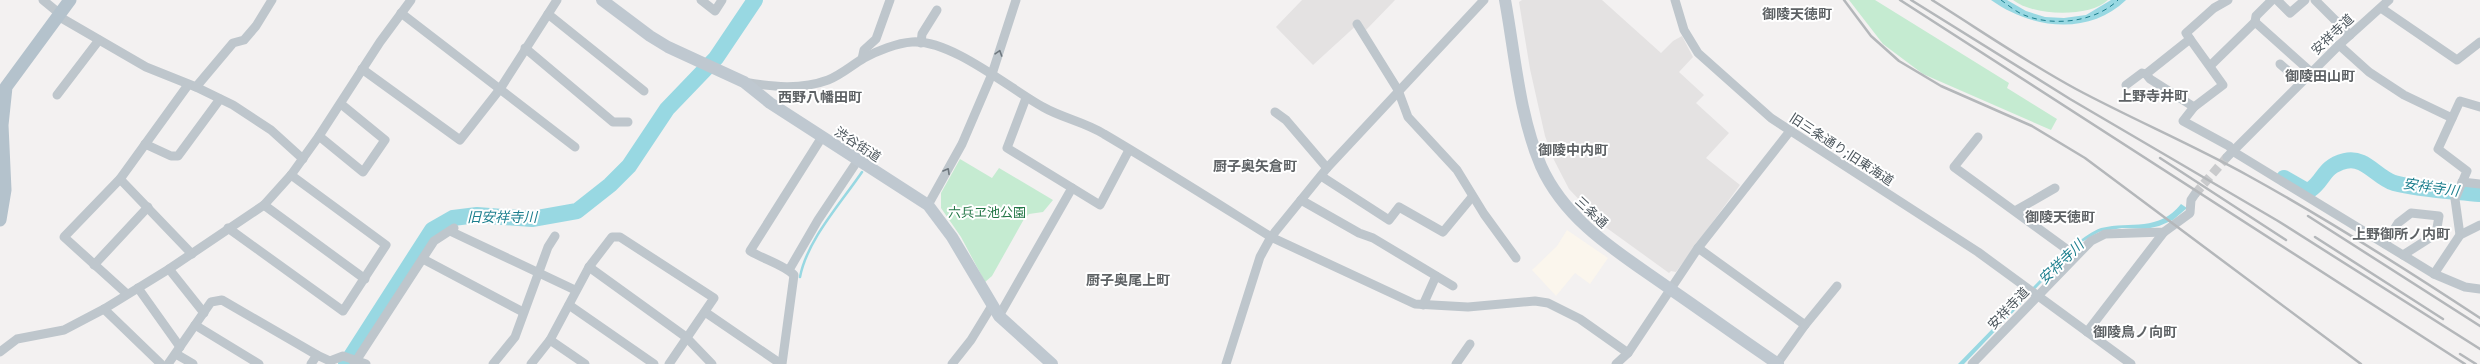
<svg xmlns="http://www.w3.org/2000/svg" width="2480" height="364" viewBox="0 0 2480 364" font-family="'Golos Text','Noto Sans JP',sans-serif">
<style>
.commercial{fill:#fbf6ed}
.education{fill:#e4e2e2}
.green{fill:#c5ebd1}
.water{fill:#98d8e2}
.lines{fill:none;stroke-linecap:round;stroke-linejoin:round}
.stream{stroke:#98d8e2;stroke-width:2.5}
.river{stroke:#98d8e2;stroke-width:16}
.ferry{stroke:#1d7f8e;stroke-width:1;stroke-dasharray:5 4;stroke-linecap:butt}
.street-tunnel{stroke:#c9cacc;stroke-width:9;stroke-dasharray:9 4.5;stroke-linecap:butt}
.street{stroke:#bec6cc;stroke-width:9}
.secondary{stroke:#bfc8d0;stroke-width:12}
.primary{stroke:#b4c2cc;stroke-width:13}
.rail{stroke:#b4b7ba;stroke-width:2.5}
.oneway{stroke:#6e777e}
.labels{text-anchor:middle;stroke-width:4;stroke-linejoin:round;paint-order:stroke}
.street-label{font-size:13px;fill:#4b555c;stroke:#fff}
.park-label{font-size:13px;fill:#237646;stroke:#fff}
.neighbourhood-label{font-size:14px;font-weight:bold;fill:#5e6265;stroke:#fff}
.water-label{font-size:14px;font-style:italic;fill:#1d7f8e;stroke:#fff}
</style>
<rect width="100%" height="100%" fill="#f3f1f1"/>
<path class="commercial" d="M1567 230 1608 258 1590 284 1575 273 1556 296 1532 270 1557 246Z"/>
<g class="education">
<path d="M1302 0H1395L1365 31 1360 22 1313 65 1276 27Z"/>
<path d="M1522 0H1602L1661 53 1673 41 1682 36 1693 57 1679 72 1704 95 1696 103 1729 133 1706 158 1740 185 1676 272 1671 271 1669 273 1604 226 1569 189 1554 160 1545 136 1530 69 1519 2Z"/>
</g>
<g class="green">
<path d="M1849 0H1875L2009 83 2007 88 2057 119 2051 130 1923 74 1883 44Z"/>
<path d="M2013 0H2108C2089 18 2033 16 2013 0Z"/>
<path d="M960 159 992 178 999 168 1053 200 1043 212 1029 214 1024 219 992 276 985 282 961 237 941 208V193Z"/>
</g>
<g class="water">
<path d="M1991 0H2007L2026 11 2045 17 2064 18 2086 15 2111 0H2126C2088 37 2030 28 1991 0Z"/>
<path d="M2181 204 2187 208 2173 220 2159 226 2146 229 2122 228 2099 232 2077 245 1964 364H1958L2076 243C2084 238 2092 231 2101 228 2131 221 2159 232 2181 204Z"/>
</g>
<g class="lines">
<path class="stream" d="M800 277C807 240 841 203 862 172"/>
<g class="river">
<path d="M2284 178 2305 190H2310C2325 180 2322 167 2345 161 2365 156 2376 177 2394 183 2421 190 2452 191 2480 194"/>
<path d="M346 364 432 230 453 218 477 215 532 219 577 211 610 185 629 166 667 109 716 58 755 0"/>
</g>
<path class="ferry" d="M2001 0C2008 5 2016 12 2024 15 2053 27 2096 22 2118 0"/>
<path class="street-tunnel" d="M2195 194 2227 157"/>
<g class="street">
<path d="M43 0 60 14"/>
<path d="M701 0 715 11 722 0"/>
<path d="M1484 0 1327 168 1271 237 1415 304 1468 307 1535 301 1548 303 1580 319 1628 353"/>
<path d="M1675 0 1684 30 1698 53 1771 118 1978 252 2131 364"/>
<path d="M2277 0 2290 13 2305 0"/>
<path d="M2315 0 2350 35"/>
<path d="M2381 8 2457 60 2480 42"/>
<path d="M401 13 575 147"/>
<path d="M548 14 644 91"/>
<path d="M58 16 146 67 196 87 233 105 271 130 303 159"/>
<path d="M2255 22 2256 16 2272 0"/>
<path d="M1357 24 1398 90 1408 117 1457 170 1484 214 1516 258"/>
<path d="M2190 39 2223 85 2194 107"/>
<path d="M921 43 922 34 937 10"/>
<path d="M2339 45 2369 72 2404 95 2452 118"/>
<path d="M525 48 613 122H628"/>
<path d="M862 59 864 50 876 39 890 0"/>
<path d="M2280 64 2301 82"/>
<path d="M2211 65 2255 22 2311 72"/>
<path d="M362 69 460 140 500 89 557 0"/>
<path d="M2146 74 2150 79 2194 107 2183 121 2229 146 2234 152 2434 274 2465 287 2480 289"/>
<path d="M744 82C772 87 801 90 828 80 841 75 852 65 864 58 877 51 897 43 912 42 951 39 1010 89 1043 107 1062 118 1085 122 1104 134 1160 167 1215 202 1271 237L1260 257 1226 364"/>
<path d="M2126 85 2142 73 2146 74 2190 39 2186 33 2214 8 2228 0"/>
<path d="M196 87 233 43 244 40 256 26 272 0"/>
<path d="M57 95 99 40"/>
<path d="M1026 98 1007 148 1100 205 1129 150"/>
<path d="M1275 112 1286 120 1327 168"/>
<path d="M319 136 363 172 385 140 341 104"/>
<path d="M1978 137 1954 167 2076 256"/>
<path d="M145 144 171 156H178L220 99"/>
<path d="M2227 157 2339 45 2389 0"/>
<path d="M1321 176 1389 220 1399 207 1443 232 1472 197"/>
<path d="M120 179 192 254"/>
<path d="M2462 182 2480 184"/>
<path d="M1301 200 1359 233 1373 238 1453 286"/>
<path d="M264 205 365 279"/>
<path d="M928 205 962 144 992 74 1016 0"/>
<path d="M2015 211 2055 188"/>
<path d="M228 228 343 311 386 245 291 175"/>
<path d="M450 231 575 290"/>
<path d="M2460 235 2455 199 2467 171 2438 149 2460 101 2480 107"/>
<path d="M2385 244 2398 223 2411 213 2439 216 2436 234 2403 255"/>
<path d="M1698 248 1805 325 1777 364"/>
<path d="M423 259 523 312"/>
<path d="M94 265 148 207"/>
<path d="M589 267 686 337 712 364"/>
<path d="M169 269 204 313"/>
<path d="M789 270 818 220 858 160"/>
<path d="M2434 274 2460 235 2480 225"/>
<path d="M138 288 180 347"/>
<path d="M127 294 64 237 120 179 188 85"/>
<path d="M569 305 654 364"/>
<path d="M1423 305 1436 276"/>
<path d="M104 309 161 364"/>
<path d="M705 312 781 364"/>
<path d="M999 316 1072 188"/>
<path d="M195 325 259 364"/>
<path d="M1805 325 1837 286"/>
<path d="M2087 332 2164 232"/>
<path d="M550 340 585 364"/>
<path d="M0 352 17 339 64 330 104 309 169 269 264 205 291 175 319 136 380 42 411 0"/>
<path d="M176 354 193 364"/>
<path d="M168 364 211 302 222 300 317 355 330 361 343 356 366 364"/>
<path d="M311 364 317 355"/>
<path d="M354 364 434 241 454 228"/>
<path d="M493 364 515 337 548 247 555 236"/>
<path d="M531 364 550 340 589 267 612 237H620L714 298 669 364"/>
<path d="M782 364 794 275C784 265 763 259 750 251L822 137"/>
<path d="M952 364 971 340 993 304"/>
<path d="M1456 364 1470 344"/>
<path d="M1616 364 1628 353 1698 248 1790 131"/>
<path d="M1972 364 2091 241 2105 234 2164 232 2190 213 2191 200 2195 194"/>
</g>
<g class="secondary">
<path d="M602 0 650 36 668 47 744 82 770 103 928 205 952 237 999 316 1052 364"/>
<path d="M1505 0C1515 54 1519 115 1541 166 1567 224 1623 255 1673 291 1708 315 1742 340 1778 364"/>
</g>
<path class="primary" d="M0 220 5 190 2 125 6 87 70 0"/>
<g class="rail">
<path d="M1844 0 1871 36 1899 61 1941 86 2032 126 2085 158 2361 364"/>
<path d="M1900 0 2465 364"/>
<path d="M1911 0 2070 99 2278 221 2480 349"/>
<path d="M1932 0C1980 30 2026 62 2076 89 2132 119 2191 144 2247 175 2327 219 2404 268 2480 318"/>
<path d="M2160 158 2286 240"/>
<path d="M2308 216 2480 326"/>
<path d="M2315 237 2443 319"/>
<path d="M2460 354 2476 364"/>
</g>
</g>
<defs><path id="oneway-chevron" d="M-2-3.5L2.5 0L-2 3.5" fill="none" stroke-width="1.6" stroke-linecap="round" stroke-linejoin="round"/></defs>
<g class="oneway">
<use href="#oneway-chevron" transform="translate(999 53) rotate(-72)"/>
<use href="#oneway-chevron" transform="translate(947 171) rotate(-61)"/>
</g>
<g class="labels">
<g class="street-label">
<text transform="translate(2332 34) rotate(-43)" y="5">安祥寺道</text>
<text transform="translate(858 144) rotate(33)" y="5">渋谷街道</text>
<text transform="translate(1842 149) rotate(33)" y="5">旧三条通り;旧東海道</text>
<text transform="translate(1592 212) rotate(43)" y="5">三条通</text>
<text transform="translate(2008 308) rotate(-46)" y="5">安祥寺道</text>
</g>
<g class="park-label">
<text x="987" y="217">六兵ヱ池公園</text>
</g>
<g class="neighbourhood-label">
<text x="1797" y="19">御陵天徳町</text>
<text x="2320" y="81">御陵田山町</text>
<text x="2153" y="101">上野寺井町</text>
<text x="820" y="102">西野八幡田町</text>
<text x="1573" y="155">御陵中内町</text>
<text x="1255" y="171">厨子奥矢倉町</text>
<text x="2060" y="222">御陵天徳町</text>
<text x="2401" y="239">上野御所ノ内町</text>
<text x="1128" y="285">厨子奥尾上町</text>
<text x="2135" y="337">御陵鳥ノ向町</text>
</g>
<g class="water-label">
<text transform="translate(2431 187) rotate(8)" y="5">安祥寺川</text>
<text x="502" y="222">旧安祥寺川</text>
<text transform="translate(2061 262) rotate(-44)" y="5">安祥寺川</text>
</g>
</g>
</svg>
